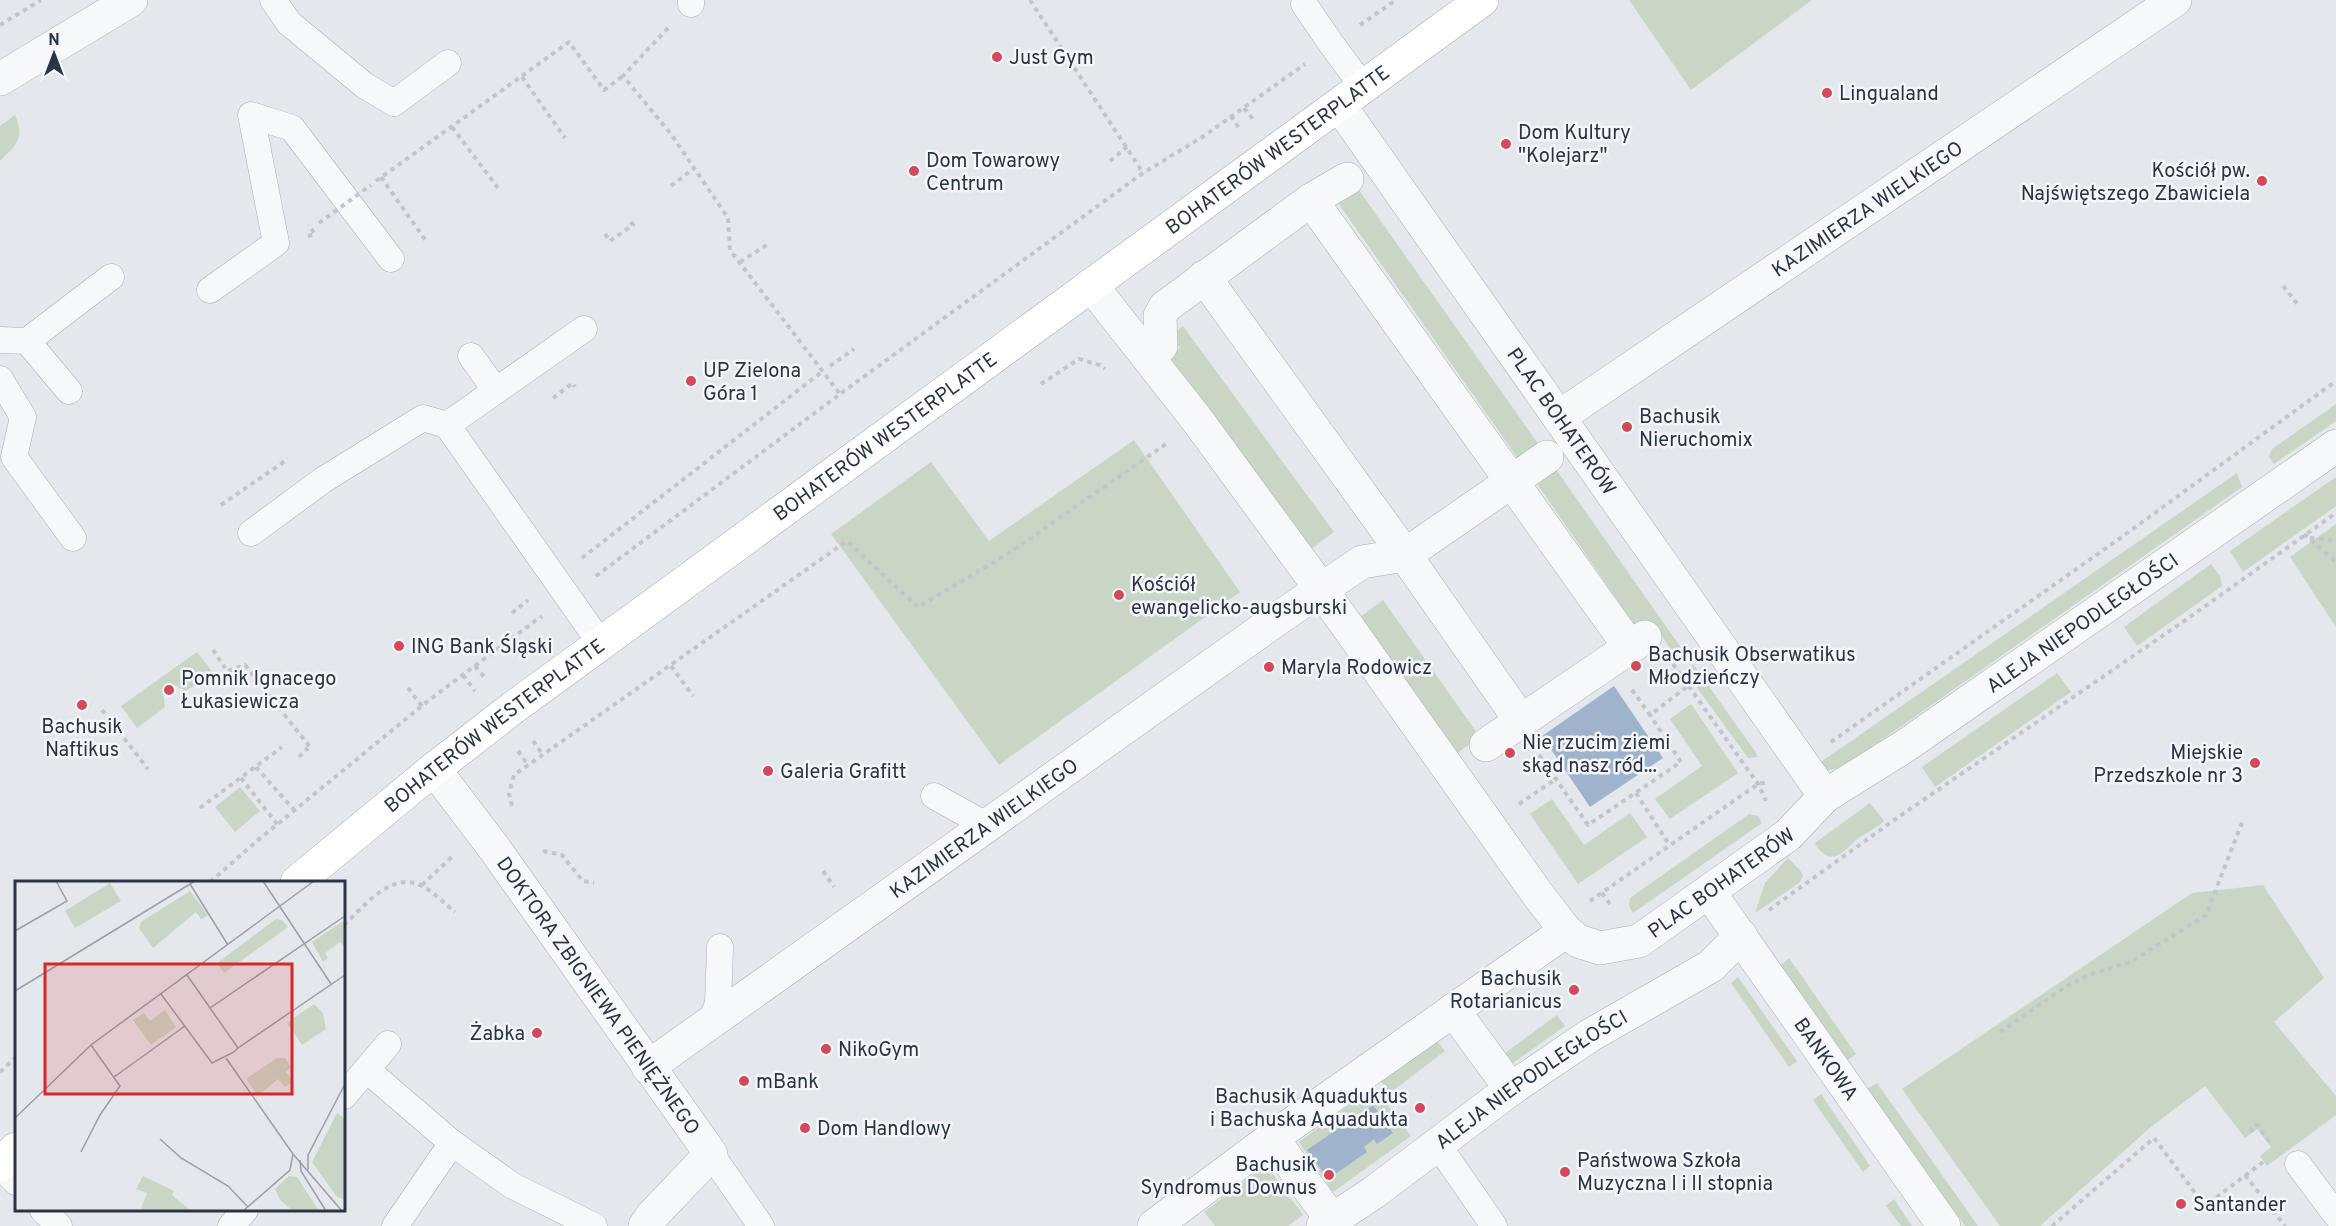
<svg xmlns="http://www.w3.org/2000/svg" width="2336" height="1226" viewBox="0 0 2336 1226" font-family="Overpass,sans-serif">
<style>
.green{fill:#c9d6c5}
.water{fill:#9fb4cc}
.lines{fill:none;stroke-linecap:round;stroke-linejoin:round}
.lane-casing{stroke:#a9aeb7;stroke-width:27}
.street-casing{stroke:#a9aeb7;stroke-width:34}
.secondary-casing{stroke:#a9aeb7;stroke-width:34}
.path{stroke:#c2c5cb;stroke-width:4;stroke-dasharray:4.5 4.5;stroke-linecap:butt}
.lane{stroke:#f7f8fa;stroke-width:26}
.street{stroke:#f7f8fa;stroke-width:33}
.secondary{stroke:#fff;stroke-width:33}
.path-bridge{stroke:#c2c5cb;stroke-width:4;stroke-dasharray:4.5 4.5;stroke-linecap:butt}
.poi-dot{fill:#d1495b;stroke:#f4f6f9;stroke-width:2}
.labels{text-anchor:middle;stroke-width:5;stroke-linejoin:round;paint-order:stroke}
.poi-label{font-size:20px;fill:#2b3445;stroke:#f4f6f9;text-anchor:start}
.street-label{font-size:20px;fill:#2b3445;stroke:#f4f6f9}
.inset-road{fill:none;stroke:#9a9fa9;stroke-width:1.5}
.view{fill:#d62828;fill-opacity:0.15;stroke:#d62828;stroke-width:3}
.inset-edge{fill:none;stroke:#2b3445;stroke-width:3}
</style>
<rect width="100%" height="100%" fill="#e4e7ec"/>
<g class="green">
<path d="M1629 0H1812L1691 90Z"/>
<path d="M15 115C25 138 17 144 0 161V126Z"/>
<path d="M1356 186 1544 452 1524 467 1336 200Z"/>
<path d="M1183 326 1334 532 1310 550 1168 357 1180 348 1170 335Z"/>
<path d="M2336 404V421L2274 464 2269 457 2272 449Z"/>
<path d="M1134 440 1240 592 999 765 831 534 931 462 989 541Z"/>
<path d="M1550 461 1686 655 1679 660 1654 626 1636 627 1531 475Z"/>
<path d="M2237 473 2242 487 1896 730 1843 767 1825 771 1818 764Z"/>
<path d="M2336 477V506L2243 572 2230 551Z"/>
<path d="M2336 524V627L2290 557Z"/>
<path d="M2211 564 2220 576 2222 586 2137 646 2124 627Z"/>
<path d="M1383 600 1480 737 1456 754 1359 618Z"/>
<path d="M197 652 213 673 186 691 170 683 163 689 165 707 137 728 121 706Z"/>
<path d="M1693 664 1754 750 1758 757 1748 758 1685 671Z"/>
<path d="M2057 673 2071 692 1935 787 1922 767Z"/>
<path d="M1691 704 1738 773 1670 819 1655 799 1702 766 1670 719Z"/>
<path d="M240 787 260 811 235 832 215 807Z"/>
<path d="M1552 799 1584 845 1630 813 1647 837 1578 884 1530 814Z"/>
<path d="M1870 803 1884 821C1876 829 1865 833 1856 840 1841 854 1830 868 1815 843Z"/>
<path d="M1749 814 1758 816 1762 823 1633 913 1629 906 1630 898Z"/>
<path d="M1788 858 1800 870 1803 876 1799 883 1755 913 1765 883Z"/>
<path d="M2263 885 2324 978 2274 1022 2336 1096V1115L2267 1166 2260 1156 2271 1147 2257 1129 2245 1138 2205 1086 2152 1126 2040 1226H2000L1902 1089 2192 893Z"/>
<path d="M1789 958 1856 1054 1848 1060 1781 965Z"/>
<path d="M1738 977 1797 1061 1789 1067 1731 983Z"/>
<path d="M1557 1015 1565 1026 1513 1063 1505 1053Z"/>
<path d="M1432 1035 1445 1051 1390 1093 1377 1077Z"/>
<path d="M1877 1083 1978 1226H1965L1867 1089Z"/>
<path d="M1374 1087 1411 1136 1333 1192 1299 1142Z"/>
<path d="M1821 1094 1870 1166 1863 1172 1813 1100Z"/>
<path d="M1266 1165 1303 1215 1288 1226H1215L1204 1212Z"/>
<path d="M1894 1199 1912 1226H1901L1886 1206Z"/>
</g>
<g class="water">
<path d="M1614 686 1663 758 1590 807 1542 736Z"/>
<path d="M1373 1105 1393 1133 1377 1144 1374 1139 1364 1147 1367 1152 1328 1179 1307 1150 1348 1122 1352 1128 1362 1120 1359 1115Z"/>
</g>
<g class="lines">
<defs>
<g id="lane">
<path d="M273 0 289 23 364 85 394 103 448 63"/>
<path d="M691 4V0"/>
<path d="M1304 4 1332 45 1364 88"/>
<path d="M210 290 276 243 251 115 292 128 391 259"/>
<path d="M584 329 447 425 601 644"/>
<path d="M0 340 27 341 69 391"/>
<path d="M27 341 111 277"/>
<path d="M471 356 496 391"/>
<path d="M0 379 23 417 14 457 73 538"/>
<path d="M251 533 323 480 423 418 447 425"/>
<path d="M934 796 988 826"/>
<path d="M709 1025 718 1004 720 947"/>
<path d="M367 1070 452 1143 513 1186 594 1226"/>
<path d="M344 1096 388 1044"/>
<path d="M1438 1145 1494 1226"/>
<path d="M711 1154 761 1226"/>
<path d="M2298 1164 2336 1215"/>
<path d="M0 1166 16 1182"/>
<path d="M43 1210 59 1226"/>
<path d="M231 1226 245 1210"/>
<path d="M395 1226 452 1143"/>
</g>
<g id="street">
<path d="M0 79 131 0"/>
<path d="M1311 200 1629 646"/>
<path d="M1204 277 1405 555 1521 721"/>
<path id="s1" d="M1091 285 1198 421 1321 589 1536 892 1566 931 1578 941 1600 948 1639 941 1788 835 1825 796 1340 106"/>
<path d="M1161 346 1160 316 1165 307 1311 200 1347 179"/>
<path id="s2" d="M1559 417 2175 0"/>
<path d="M1486 745 1645 637"/>
<path id="s3" d="M434 769 494 848 711 1154 651 1217 645 1226"/>
<path id="s4" d="M1825 796 1905 746 2336 446"/>
<path id="s5" d="M1709 892 1944 1226"/>
<path d="M1453 1010 1511 1089"/>
<path id="s6" d="M648 1067 1280 617 1362 562 1405 555 1547 457"/>
<path d="M1272 1138 1332 1220"/>
<path d="M1154 1226 1272 1138 1566 931"/>
<path id="s7" d="M1323 1226 1373 1193 1511 1089 1589 1036 1711 966 1741 936"/>
</g>
<g id="secondary">
<path id="s8" d="M297 882 434 769 510 710 1482 0"/>
<path d="M0 1165 16 1149"/>
</g>
</defs>
<use href="#lane" class="lane-casing"/>
<use href="#street" class="street-casing"/>
<use href="#secondary" class="secondary-casing"/>
<g class="path">
<path d="M1030 0 1143 173"/>
<path d="M0 25 41 0"/>
<path d="M1360 25 1396 0"/>
<path d="M668 28 623 76 671 134 728 218 730 250 840 394"/>
<path d="M522 77 565 138"/>
<path d="M1244 108 1253 119"/>
<path d="M1231 116 1241 131"/>
<path d="M452 127 498 188"/>
<path d="M1110 161 1127 147"/>
<path d="M381 177 426 241"/>
<path d="M376 181 569 42 604 90 623 76"/>
<path d="M671 186 693 169"/>
<path d="M605 234 610 241 633 225 628 218"/>
<path d="M308 236 315 234 308 225"/>
<path d="M740 262 770 243"/>
<path d="M2283 286 2299 306"/>
<path d="M830 366 854 349"/>
<path d="M1041 384 1079 359 1100 365 1105 369"/>
<path d="M553 398 573 383 575 387"/>
<path d="M221 505 288 459"/>
<path d="M2304 534 2336 562"/>
<path d="M2310 538 2336 541"/>
<path d="M582 558 823 371"/>
<path d="M596 576 855 383 1143 173 1204 136 1305 64"/>
<path d="M512 613 528 600"/>
<path d="M213 650 225 668"/>
<path d="M1673 664 1758 784 1766 801"/>
<path d="M475 666 485 678"/>
<path d="M671 666 693 696"/>
<path d="M228 671 245 665 310 747"/>
<path d="M463 675 475 691"/>
<path d="M408 688 422 706"/>
<path d="M1632 690 1650 715 1688 686"/>
<path d="M102 710 148 769"/>
<path d="M533 741 543 755"/>
<path d="M1831 742 2119 539 2336 381"/>
<path d="M518 751 528 765"/>
<path d="M1539 755 1588 825 1681 762 1650 715"/>
<path d="M299 757 308 748"/>
<path d="M256 767 294 810"/>
<path d="M241 778 277 824"/>
<path d="M1636 793 1670 846"/>
<path d="M1519 804 1556 779"/>
<path d="M512 806 509 794 514 775 847 541 918 607 1006 555 1166 444"/>
<path d="M200 808 282 747"/>
<path d="M543 851 562 855 583 881 594 883"/>
<path d="M823 871 834 887"/>
<path d="M210 882 257 841 429 700 542 616"/>
<path d="M422 885 454 855"/>
<path d="M1602 893 1612 907"/>
<path d="M1590 901 1758 784 1768 782"/>
<path d="M1769 910 1897 818 2187 619 2336 513"/>
<path d="M344 925C364 907 391 870 422 886 434 892 445 904 455 912"/>
<path d="M2000 1032 2070 984 2094 973 2131 962 2206 915 2243 820"/>
<path d="M0 1072 16 1057"/>
<path d="M2253 1132 2251 1129 2257 1125 2271 1144"/>
<path d="M2245 1175 2285 1226"/>
<path d="M2052 1226 2154 1138 2205 1206 2263 1162"/>
</g>
<use href="#lane" class="lane"/>
<use href="#street" class="street"/>
<use href="#secondary" class="secondary"/>
<path class="path-bridge" d="M319 223 371 185"/>
</g>
<g class="poi-dot">
<circle cx="997" cy="57" r="6"/>
<circle cx="1827" cy="93" r="6"/>
<circle cx="1506" cy="144" r="6"/>
<circle cx="914" cy="171" r="6"/>
<circle cx="2262" cy="181" r="6"/>
<circle cx="691" cy="381" r="6"/>
<circle cx="1627" cy="427" r="6"/>
<circle cx="1119" cy="595" r="6"/>
<circle cx="399" cy="646" r="6"/>
<circle cx="1636" cy="666" r="6"/>
<circle cx="1269" cy="667" r="6"/>
<circle cx="169" cy="690" r="6"/>
<circle cx="82" cy="705" r="6"/>
<circle cx="1510" cy="753" r="6"/>
<circle cx="2255" cy="763" r="6"/>
<circle cx="768" cy="771" r="6"/>
<circle cx="1574" cy="990" r="6"/>
<circle cx="537" cy="1033" r="6"/>
<circle cx="826" cy="1049" r="6"/>
<circle cx="744" cy="1081" r="6"/>
<circle cx="1420" cy="1108" r="6"/>
<circle cx="805" cy="1128" r="6"/>
<circle cx="1565" cy="1172" r="6"/>
<circle cx="1329" cy="1175" r="6"/>
<circle cx="2181" cy="1204" r="6"/>
</g>
<g class="labels">
<g class="poi-label">
<text x="1009" y="64">Just Gym</text>
<text x="1839" y="100">Lingualand</text>
<text x="1518" y="139">Dom Kultury<tspan x="1518" dy="23">"Kolejarz"</tspan></text>
<text x="926" y="167">Dom Towarowy<tspan x="926" dy="23">Centrum</tspan></text>
<text x="2250" y="177" text-anchor="end">Kościół pw.<tspan x="2250" dy="23">Najświętszego Zbawiciela</tspan></text>
<text x="703" y="377">UP Zielona<tspan x="703" dy="23">Góra 1</tspan></text>
<text x="1639" y="423">Bachusik<tspan x="1639" dy="23">Nieruchomix</tspan></text>
<text x="1131" y="591">Kościół<tspan x="1131" dy="23">ewangelicko-augsburski</tspan></text>
<text x="411" y="653">ING Bank Śląski</text>
<text x="1648" y="661">Bachusik Obserwatikus<tspan x="1648" dy="23">Młodzieńczy</tspan></text>
<text x="1281" y="674">Maryla Rodowicz</text>
<text x="181" y="685">Pomnik Ignacego<tspan x="181" dy="23">Łukasiewicza</tspan></text>
<text x="82" y="733" text-anchor="middle">Bachusik<tspan x="82" dy="23">Naftikus</tspan></text>
<text x="1522" y="749">Nie rzucim ziemi<tspan x="1522" dy="23">skąd nasz ród...</tspan></text>
<text x="2243" y="759" text-anchor="end">Miejskie<tspan x="2243" dy="23">Przedszkole nr 3</tspan></text>
<text x="780" y="778">Galeria Grafitt</text>
<text x="1562" y="985" text-anchor="end">Bachusik<tspan x="1562" dy="23">Rotarianicus</tspan></text>
<text x="525" y="1040" text-anchor="end">Żabka</text>
<text x="838" y="1056">NikoGym</text>
<text x="756" y="1088">mBank</text>
<text x="1408" y="1103" text-anchor="end">Bachusik Aquaduktus<tspan x="1408" dy="23">i Bachuska Aquadukta</tspan></text>
<text x="817" y="1135">Dom Handlowy</text>
<text x="1577" y="1167">Państwowa Szkoła<tspan x="1577" dy="23">Muzyczna I i II stopnia</tspan></text>
<text x="1317" y="1171" text-anchor="end">Bachusik<tspan x="1317" dy="23">Syndromus Downus</tspan></text>
<text x="2193" y="1211">Santander</text>
</g>
<g class="street-label">
<text dy="7" stroke="none"><textPath href="#s8" startOffset="1224">BOHATERÓW WESTERPLATTE</textPath></text>
<text dy="7" stroke="none"><textPath href="#s2" startOffset="372">KAZIMIERZA WIELKIEGO</textPath></text>
<text transform="translate(1562 421) rotate(55)" y="7">PLAC BOHATERÓW</text>
<text dy="7" stroke="none"><textPath href="#s8" startOffset="738">BOHATERÓW WESTERPLATTE</textPath></text>
<text dy="7" stroke="none"><textPath href="#s4" startOffset="310">ALEJA NIEPODLEGŁOŚCI</textPath></text>
<text dy="7" stroke="none"><textPath href="#s8" startOffset="252">BOHATERÓW WESTERPLATTE</textPath></text>
<text dy="7" stroke="none"><textPath href="#s6" startOffset="412">KAZIMIERZA WIELKIEGO</textPath></text>
<text dy="7" stroke="none"><textPath href="#s1" startOffset="981">PLAC BOHATERÓW</textPath></text>
<text dy="7" stroke="none"><textPath href="#s3" startOffset="280">DOKTORA ZBIGNIEWA PIENIĘŻNEGO</textPath></text>
<text dy="7" stroke="none"><textPath href="#s5" startOffset="204">BANKOWA</textPath></text>
<text dy="7" stroke="none"><textPath href="#s7" startOffset="255">ALEJA NIEPODLEGŁOŚCI</textPath></text>
</g>
</g>
<g transform="translate(15 881)">
<rect width="330" height="330" fill="#e4e7ec"/>
<path d="M95 2 106 20 60 47 50 30ZM175 10 193 34 186 38 181 31 138 67 124 47 126 41ZM261 38 267 39 273 46 209 92 202 82ZM330 39V67L325 61 310 72 313 77 308 81 297 61ZM299 123 308 132 311 148 287 164 272 142ZM150 129 161 146 136 164 118 139 129 132 135 140ZM262 177H270L276 186 271 191 278 200 270 206 263 198 243 215 231 198ZM322 232 330 238V319L322 316 297 281ZM128 295 159 310 157 314 176 330H125L132 312 121 308ZM274 295 282 296 304 330H278L265 319 260 308Z" fill="#c9d6c5"/>
<path class="inset-road" d="M248 0 316 103M175 3 213 64M0 50 52 20 41 0M0 110 180 0M146 113 197 182 219 171 223 167 172 94M195 127 330 35M223 167 330 94M211 177 278 273 327 330M99 196 170 145M0 237 76 164 299 0M145 258 166 277 213 305 233 326M66 271 85 234 105 205 76 164M285 279 286 290 311 330M293 289V274L330 203M228 330 275 289 278 273"/>
<path class="view" d="M30 83H277V213H30Z"/>
<rect width="330" height="330" class="inset-edge"/>
</g>
<g transform="translate(54 54)" stroke="#f4f6f9" stroke-width="4.5" paint-order="stroke">
<path d="M0-4.5L10 22L0 15L-10 22Z" fill="#2b3445"/>
<text y="-9" font-size="16" font-weight="bold" text-anchor="middle" fill="#2b3445">N</text>
</g>
</svg>
